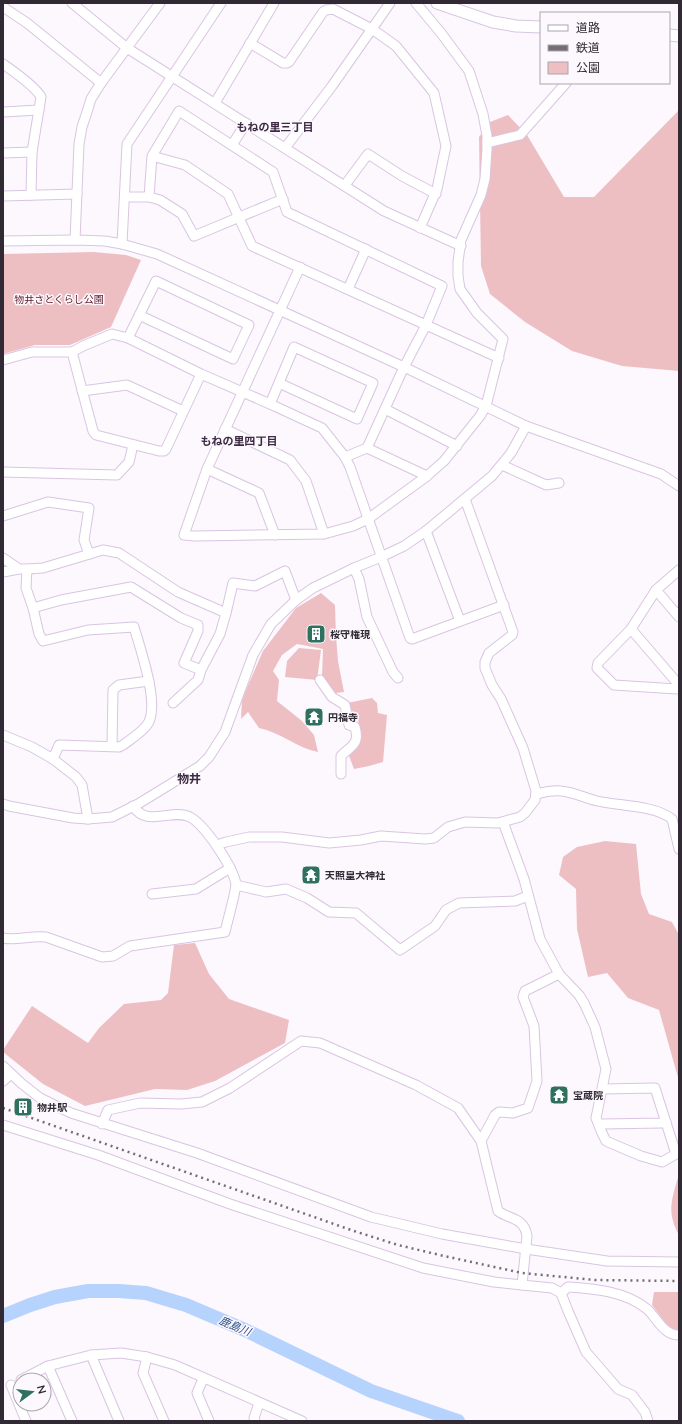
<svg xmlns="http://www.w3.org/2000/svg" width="682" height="1424" viewBox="0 0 682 1424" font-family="Mulish,'Noto Sans JP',sans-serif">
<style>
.green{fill:#edbfc3}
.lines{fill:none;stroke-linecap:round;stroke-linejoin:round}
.river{stroke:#b6d3fd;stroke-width:14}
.minor-casing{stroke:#d9c5e2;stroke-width:11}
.major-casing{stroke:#d9c5e2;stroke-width:13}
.minor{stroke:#fff;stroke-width:9}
.major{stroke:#fff;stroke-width:11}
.rail{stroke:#746d77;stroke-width:2.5;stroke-dasharray:2 4;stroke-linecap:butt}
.labels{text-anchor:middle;stroke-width:3;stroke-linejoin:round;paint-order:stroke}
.park-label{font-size:10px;fill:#5b1825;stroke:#fcf8fe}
.poi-label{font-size:10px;font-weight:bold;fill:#312934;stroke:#fcf8fe;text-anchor:start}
.neighbourhood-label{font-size:11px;font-weight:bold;fill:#3c2b42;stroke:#fcf8fe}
.water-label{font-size:11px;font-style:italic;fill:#2c4f84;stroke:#fcf8fe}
.quarter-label{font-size:12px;font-weight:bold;fill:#3c2b42;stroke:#fcf8fe}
</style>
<rect width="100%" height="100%" fill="#fcf8fe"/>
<g class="green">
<path d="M679 110V371L622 366 572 351 525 322 490 294 481 266 479 137 490 122 508 115 527 135 564 197H594Z"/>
<path d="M94 252 126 255 141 260 111 327 70 345H35L3 354V254Z"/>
<path d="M321 593 335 605 336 636 338 661 344 692 335 693 322 676 323 649 297 644 282 655 273 671 279 680 277 701 302 721 314 735 318 752C297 748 280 732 259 728L248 712 241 719 242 699 263 651 296 608Z"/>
<path d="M299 648 321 650 317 680 285 677 287 661Z"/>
<path d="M372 698 377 703 378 713 387 715 383 762 369 766 354 769 348 753C364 741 362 739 358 720H350L347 703Z"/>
<path d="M605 841 636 844 641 894 649 914 672 922 679 935V1081L659 1010 628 998 607 973 588 977 577 929 576 889 559 875 563 857 577 847Z"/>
<path d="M195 943 209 974 229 999 289 1020 285 1043 215 1081 187 1090 155 1089 85 1106 43 1084 3 1052V1050L32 1006 88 1043 99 1028 124 1004 161 1000 168 993 174 945Z"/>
<path d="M679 1174V1235C666 1211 672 1199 679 1174Z"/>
<path d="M654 1292H679V1332L670 1329 652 1305Z"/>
</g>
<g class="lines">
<path class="river" d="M3 1316 30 1305 55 1297 88 1291H119L146 1293 186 1305 245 1330 371 1391 458 1421"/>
<defs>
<g id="minor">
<path d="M72 3 127 48 384 211 461 246"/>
<path d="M3 7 27 23 101 83"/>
<path d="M250 43 283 63H287L289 62 323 12 326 10 333 9 372 29 396 46 434 93 446 146 437 189 420 228"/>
<path d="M3 64C13 71 35 86 41 97L32 152 31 195"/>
<path d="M215 103 274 3"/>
<path d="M3 112 39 110"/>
<path d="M487 143 520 135 566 83"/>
<path d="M232 145 246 123"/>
<path d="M285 148 332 86 390 3"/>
<path d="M3 153 32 152"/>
<path d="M345 185 368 154 402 176 436 194"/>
<path d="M3 196 77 194"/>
<path d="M125 197H149L152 156 179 111 273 172 287 212 442 286 426 325 252 246 228 194 185 165 152 156"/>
<path d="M149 197 160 200 182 214 194 236 283 199"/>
<path d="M75 240 79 144 82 127 87 112 91 99 101 83 160 3"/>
<path d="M3 241 75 240 105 241 122 244 157 254 404 367 526 426 661 474 679 486"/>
<path d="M122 244 127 144 221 3"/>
<path d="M300 267 207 469 184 535 195 536 324 534 353 526 368 519 427 476 444 461 480 416 486 406 503 339 477 313 460 289 458 276V262L461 240 481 195 485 179 487 149V136L483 114 469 71 441 33 416 3"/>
<path d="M348 289 366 249"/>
<path d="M128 338 156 281 249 325 233 359 139 315"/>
<path d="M3 360 32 352H72"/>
<path d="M201 374 166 449 164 451H159L96 435 93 431 72 352 83 346 112 334 128 338 201 374 270 404 322 428 345 457 350 467 410 638 412 639 504 605"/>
<path d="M82 391 127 385 183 411"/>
<path d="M270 404 294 347 373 383 357 419 279 383"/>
<path d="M385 409 457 446"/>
<path d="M225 429 290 460 306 481 324 534"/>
<path d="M367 448 404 367 426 325 499 358"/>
<path d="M345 457 367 448 427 476"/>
<path d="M502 465 546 485 559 483"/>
<path d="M207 469 259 493 275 535"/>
<path d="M3 472 117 475 129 462 133 445"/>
<path d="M3 516 48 502 89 508 84 540 89 554"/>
<path d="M426 531 460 621"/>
<path d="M3 558 19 569"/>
<path d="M354 568 359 579 367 617 393 672 398 678"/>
<path d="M679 570 656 590 631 629 598 663 597 668 614 685 677 689 679 687"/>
<path d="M3 572 19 569H27"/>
<path d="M656 590 679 617"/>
<path d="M33 608 61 600 131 587 181 618 198 625V631L184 663 201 670"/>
<path d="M226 613 233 583 255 586 285 571 296 600"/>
<path d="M631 629 679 685"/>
<path d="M320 680 332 697 345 705 349 725 355 727C360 744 352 745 341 756V774"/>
<path d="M3 735 32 747 53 759 76 777 82 785 88 819"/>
<path d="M112 746 113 690 119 685 149 681"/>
<path d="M53 759 59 745 119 747 123 745C131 739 141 733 147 725 161 707 140 648 134 627L88 630 43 641 39 634 33 608 26 588 27 569 43 568 103 550 119 553 178 592 226 613 220 634 201 670 198 680 173 703"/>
<path d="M536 794C545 792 552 790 561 791 573 792 585 798 597 801 619 806 654 805 672 819L679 849"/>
<path d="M3 804 9 806 73 818 88 819 112 817 138 804 200 766 209 757 225 732 253 655 271 624 296 600 313 588 354 568 381 557 404 546 426 531 492 476 511 453 526 426"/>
<path d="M503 822 524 879 540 939 559 974 579 995 584 1003 595 1027 606 1069 596 1118 602 1133 606 1141 641 1156 662 1162 676 1154 655 1088 603 1089"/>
<path d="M217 845 226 842 249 837H282L329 843 361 840 381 836 425 839 434 838 448 827 465 822 498 823 520 817 525 813 535 800 536 791 523 748 501 699 492 685 485 668V662L489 653 512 635 513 632 465 499"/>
<path d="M236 885 266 892 286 889 307 898 329 912 356 913 400 950 435 926 446 910 459 903 515 901 528 896"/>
<path d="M152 894 196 889 230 868"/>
<path d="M3 938C17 941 31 935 46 937L102 957 113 956 130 946 225 932C227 923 236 891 236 884 233 867 205 825 190 817 171 808 147 828 133 806"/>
<path d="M3 1066 21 1083 40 1098 71 1113 197 1153 371 1217 442 1234 526 1249 607 1261 679 1262"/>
<path d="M3 1081 11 1074"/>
<path d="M102 1124 108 1110 140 1103 181 1104 202 1102 230 1088 301 1041 320 1043 416 1085 458 1108 481 1141 498 1211C510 1220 524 1217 527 1236L522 1285 552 1288 561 1293 568 1311 586 1352 618 1389 632 1395 645 1412 648 1421"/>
<path d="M3 1125 98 1155 230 1204 423 1268 494 1282 522 1285"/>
<path d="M599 1125 603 1124 661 1123 666 1122"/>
<path d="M481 1141 495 1115 499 1112 513 1113 528 1108 537 1081 534 1026 523 997 525 991 559 974"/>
<path d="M561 1293 568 1287C595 1289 625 1291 647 1309 657 1318 664 1336 679 1335"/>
<path d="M91 1355 119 1421"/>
<path d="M147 1357 143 1373 164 1421"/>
<path d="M48 1366 72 1421"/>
<path d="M203 1379 197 1393 209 1421"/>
<path d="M21 1380 48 1366 91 1355 121 1353 147 1357 175 1365 302 1421"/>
<path d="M11 1385 26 1421"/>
<path d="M255 1421 254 1418 259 1403"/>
</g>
<g id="major">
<path d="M437 3 493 22 516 26 541 27"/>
<path d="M669 35 679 36"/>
</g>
</defs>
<use href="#minor" class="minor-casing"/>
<use href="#major" class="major-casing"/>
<use href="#minor" class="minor"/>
<use href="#major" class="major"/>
<path class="rail" d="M3 1108 354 1231 398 1245 444 1256 522 1273 595 1280 679 1281"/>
</g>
<defs>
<symbol id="building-square" viewBox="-11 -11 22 22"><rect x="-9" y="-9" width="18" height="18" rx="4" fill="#30705e" stroke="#fcf8fe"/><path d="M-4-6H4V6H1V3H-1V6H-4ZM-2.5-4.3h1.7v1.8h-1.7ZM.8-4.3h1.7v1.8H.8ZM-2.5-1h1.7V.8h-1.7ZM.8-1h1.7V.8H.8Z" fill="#fff"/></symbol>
<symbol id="temple-square" viewBox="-11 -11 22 22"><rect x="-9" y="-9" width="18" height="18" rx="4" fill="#30705e" stroke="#fcf8fe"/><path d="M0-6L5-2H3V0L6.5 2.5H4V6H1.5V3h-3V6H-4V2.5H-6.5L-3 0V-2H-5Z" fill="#fff"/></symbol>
</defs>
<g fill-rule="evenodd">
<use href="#building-square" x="305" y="623" width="22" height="22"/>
<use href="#temple-square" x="303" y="706" width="22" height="22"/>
<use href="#temple-square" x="300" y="864" width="22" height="22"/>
<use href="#temple-square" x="548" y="1084" width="22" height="22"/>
<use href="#building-square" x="12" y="1096" width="22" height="22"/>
</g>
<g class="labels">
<g class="park-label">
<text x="59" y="303">物井さとくらし公園</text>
</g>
<g class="poi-label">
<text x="330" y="638">桜守権現</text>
<text x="328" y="721">円福寺</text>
<text x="325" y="879">天照皇大神社</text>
<text x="573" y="1099">宝蔵院</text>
<text x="37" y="1111">物井駅</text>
</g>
<g class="neighbourhood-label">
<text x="275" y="131">もねの里三丁目</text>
<text x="239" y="445">もねの里四丁目</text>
</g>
<g class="water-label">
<text transform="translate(235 1326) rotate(23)" y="4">鹿島川</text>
</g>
<g class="quarter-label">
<text x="189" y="783">物井</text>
</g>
</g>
<rect width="682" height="1424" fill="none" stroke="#312934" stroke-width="8"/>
<rect x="540" y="12" width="130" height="72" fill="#fcf8fe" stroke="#aba5ad"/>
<rect x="548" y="25" width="20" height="6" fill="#ffffff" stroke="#aba5ad"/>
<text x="576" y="32" font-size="12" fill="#312934">道路</text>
<rect x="548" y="45" width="20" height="6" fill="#746d77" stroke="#aba5ad"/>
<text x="576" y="52" font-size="12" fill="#312934">鉄道</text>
<rect x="548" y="62" width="20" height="12" fill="#edbfc3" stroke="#aba5ad"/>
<text x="576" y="72" font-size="12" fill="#312934">公園</text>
<g transform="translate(32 1392) rotate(75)"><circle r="19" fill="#fcf8fe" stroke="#aba5ad"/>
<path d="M0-3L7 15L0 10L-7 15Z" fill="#30705e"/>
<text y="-6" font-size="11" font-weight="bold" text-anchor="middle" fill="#312934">N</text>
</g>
</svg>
